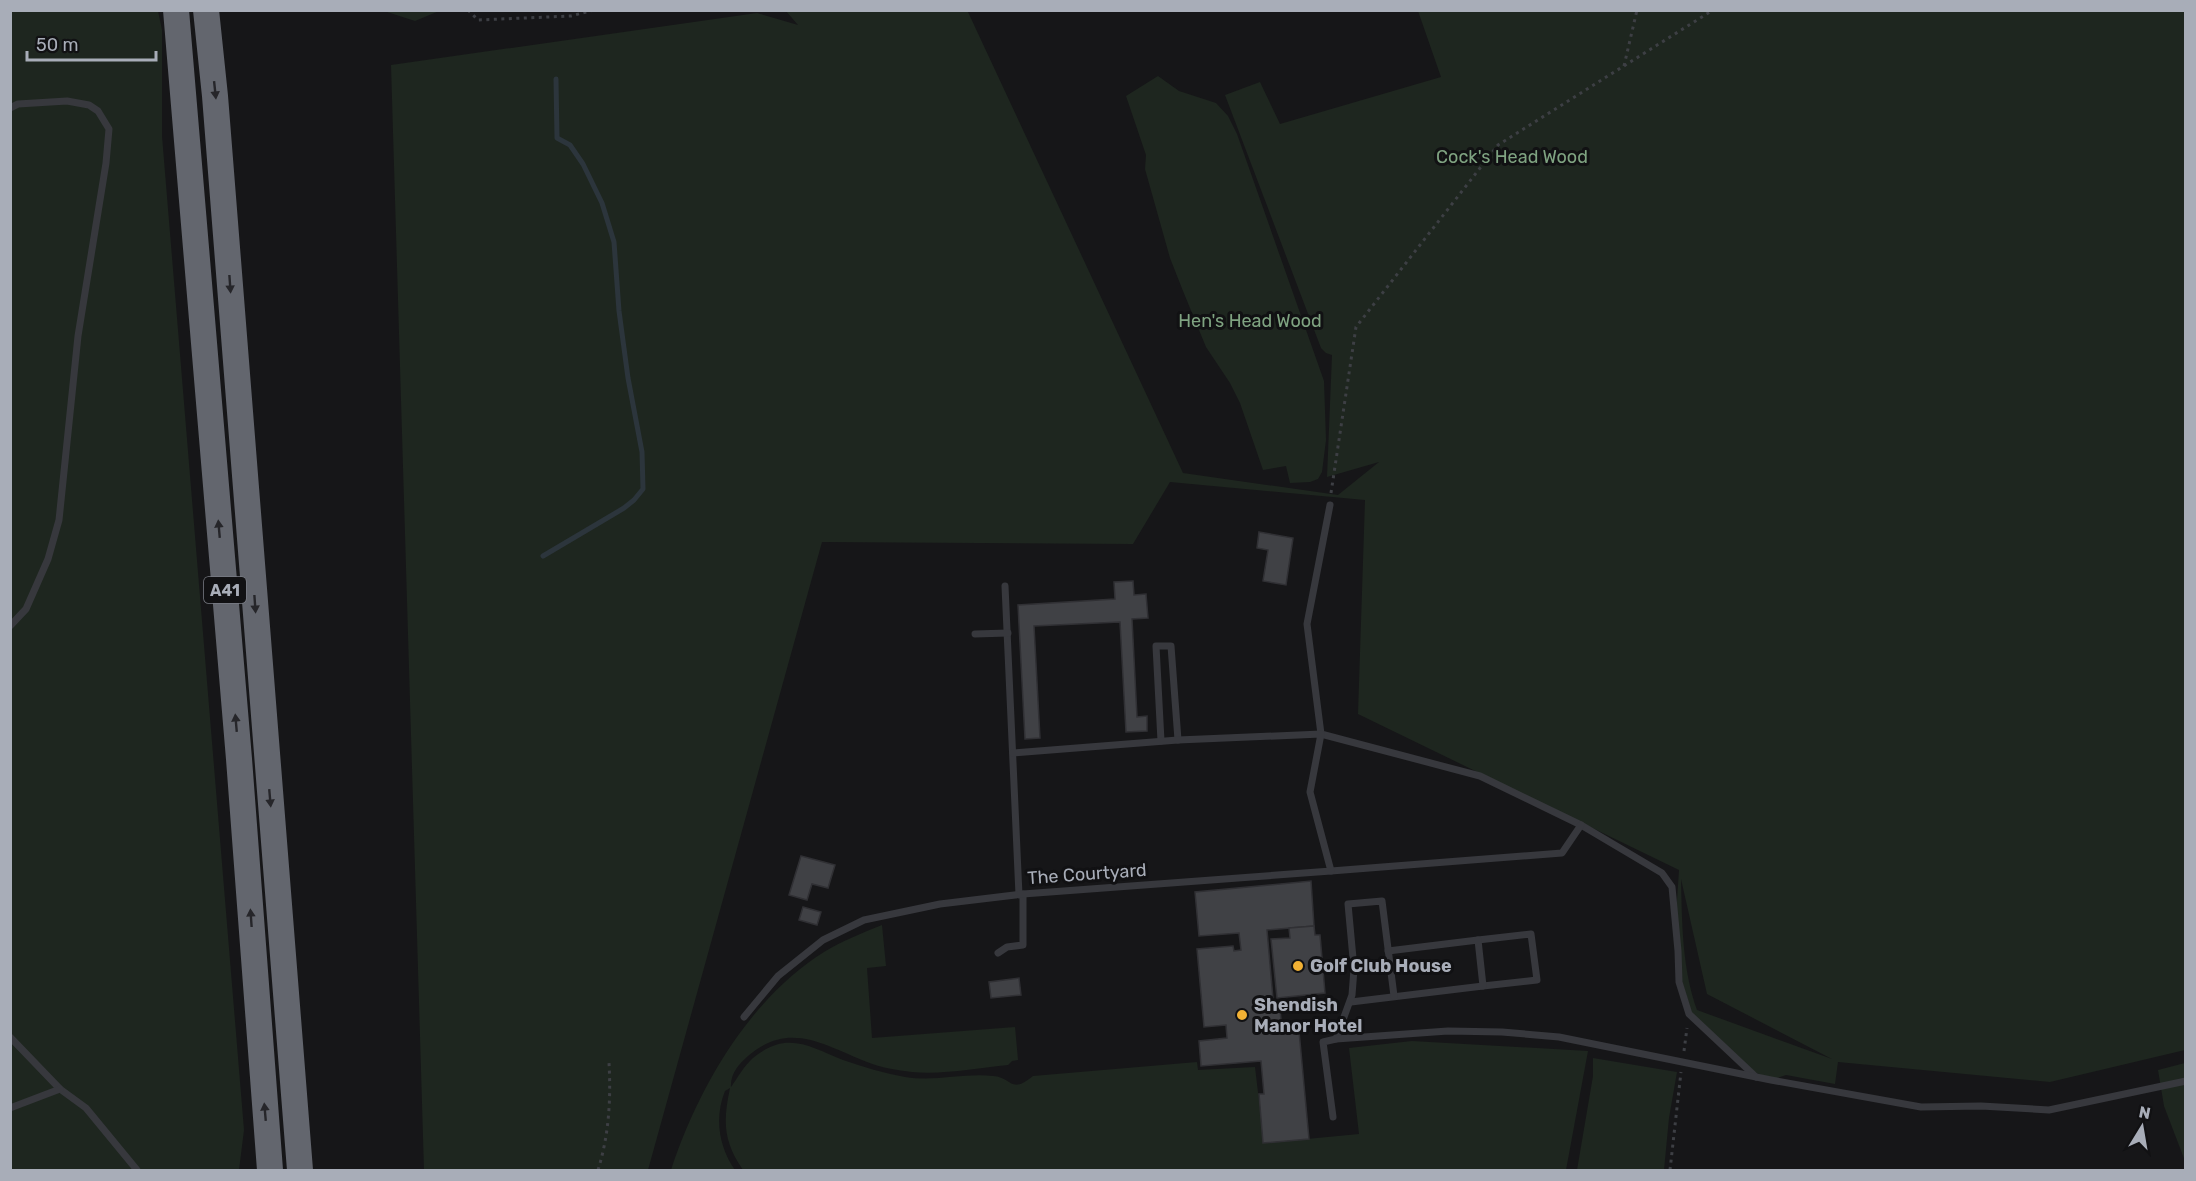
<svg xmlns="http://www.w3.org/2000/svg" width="2196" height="1181" viewBox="0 0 2196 1181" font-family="Rubik,sans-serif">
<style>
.green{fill:#1e261f;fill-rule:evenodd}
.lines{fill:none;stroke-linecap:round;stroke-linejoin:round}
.stream{stroke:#2c353c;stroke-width:5}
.building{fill:#404145;stroke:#303034;stroke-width:1.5}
.path{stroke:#3d3f44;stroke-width:3;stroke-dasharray:3 4.5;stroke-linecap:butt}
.lane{stroke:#37383d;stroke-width:7}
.highway{stroke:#63666e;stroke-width:26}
.oneway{fill:#26262a}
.poi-dot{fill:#f2b134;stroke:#111113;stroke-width:2}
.labels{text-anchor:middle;stroke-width:6;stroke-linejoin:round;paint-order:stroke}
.shield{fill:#111113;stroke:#7b7e86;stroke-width:1.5}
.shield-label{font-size:16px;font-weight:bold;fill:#a8adb8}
.park-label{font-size:18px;fill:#7fa381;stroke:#111113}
.street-label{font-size:18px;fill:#a8adb8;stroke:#111113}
.poi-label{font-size:18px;font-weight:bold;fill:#a8adb8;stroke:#111113;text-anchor:start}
</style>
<rect width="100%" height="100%" fill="#161618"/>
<g class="green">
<path d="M11 11H158L162 30V136L244 1130 239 1170H11Z"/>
<path d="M384 11H439L415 21Z"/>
<path d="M786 11H970L968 12 1183 473 1338 495 1379 462 1327 477 1332 355 1326 353 1321 348 1225 95 1260 82 1280 124 1441 77 1418 11H2185V1050L2050 1082 1838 1062 1835 1084 1786 1075 1771 1080 1745 1067 1692 1013 1682 981 1676 916 1679 870 1358 714 1365 500 1170 482 1133 544 822 542 648 1170H424L391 65 757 13 798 25ZM1681 879 1707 994 1832 1059 1697 1010C1682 969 1682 922 1681 879Z"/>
<path d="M1158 76 1179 91 1216 103 1228 116 1237 134 1324 381 1326 440 1322 472 1318 479 1310 482 1290 483 1286 466 1263 470 1240 403 1230 383 1206 347 1183 291 1170 258 1145 169 1146 155 1126 96Z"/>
<path d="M882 925 886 966 867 968 872 1038 1015 1027 1018 1060 1012 1061 1008 1065C978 1068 942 1075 912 1072 897 1070 881 1068 867 1062 825 1046 790 1020 748 1056 739 1064 730 1074 731 1087 738 1077 744 1066 753 1058 787 1030 810 1047 843 1060 863 1067 884 1073 905 1077 935 1082 963 1073 993 1076 1012 1077 1010 1095 1033 1076L1197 1062 1198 1070 1255 1067 1264 1143 1359 1134 1349 1048 1412 1041 1588 1051 1566 1170H743C723 1141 723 1121 730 1088L725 1091C714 1118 719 1147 735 1170H671C698 1088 749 999 824 952 842 941 862 933 882 925Z"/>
<path d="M1593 1058 1677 1072 1669 1118 1664 1170H1577L1593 1076Z"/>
<path d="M2185 1063V1161L2164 1106 2158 1070Z"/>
</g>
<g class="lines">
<path class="stream" d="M543 556 624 508 634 500 643 489 642 452 628 378 619 311 614 242 602 203 583 164 570 145 557 138 556 79"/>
</g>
<g class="building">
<path d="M1259 532 1293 538 1286 585 1263 581 1268 550 1257 548Z"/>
<path d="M1133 581 1134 595 1146 594 1148 618 1132 619 1137 717 1147 716V731L1126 732 1120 622 1034 626 1040 738 1025 739 1018 605 1115 599 1114 582Z"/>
<path d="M801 856 835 865 828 888 812 884 807 900 789 895Z"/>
<path d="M1311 881 1314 926 1267 930 1274 1010 1280 1009 1281 1020 1274 1021 1275 1033 1299 1031 1309 1139 1263 1143 1259 1094H1264L1261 1061 1201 1066 1199 1041 1227 1038 1226 1025 1204 1027 1197 949 1233 946 1234 951 1241 950 1239 933 1199 936 1195 892Z"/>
<path d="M803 907 821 912 817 925 799 920Z"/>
<path d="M1314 926 1315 935H1320L1325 993 1277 998 1271 939 1290 938 1289 928Z"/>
<path d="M1019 978 1021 995 991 998 989 982Z"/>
</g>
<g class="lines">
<g class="path">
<path d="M468 10 478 20 571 16 594 10"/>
<path d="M1624 66 1637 10"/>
<path d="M1331 493 1356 327 1498 145 1713 10"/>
<path d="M1684 1051 1687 1028"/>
<path d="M598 1170C609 1135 611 1099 609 1063"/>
<path d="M1670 1170 1681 1072"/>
</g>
<g class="lane">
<path d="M10 108 18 104 67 101 89 105 98 111 109 129 106 163 78 336 59 520 48 559 26 609 10 626"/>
<path d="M1330 505 1307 624 1321 734 1480 776 1581 825 1662 873 1672 887 1678 951 1679 982 1689 1014 1756 1077"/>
<path d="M1005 586 1019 895"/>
<path d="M975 634 1008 633"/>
<path d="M1161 741 1156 646H1171L1178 740"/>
<path d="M1331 871 1562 853 1581 825"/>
<path d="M1478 940 1531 934 1537 980 1483 986"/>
<path d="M998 953 1007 947 1023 945V894"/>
<path d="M1351 1002 1483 986 1478 940 1388 951"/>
<path d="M744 1017 778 976 823 940 864 920 940 904 1023 894 1331 871 1310 792 1321 734 1178 740 1013 753"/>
<path d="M10 1037 60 1089 86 1108 137 1170"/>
<path d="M1336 1039 1352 995 1354 969 1348 904 1382 901 1394 996"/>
<path d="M10 1108 60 1089"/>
<path d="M1333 1117 1323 1042 1336 1039 1448 1031 1502 1032 1559 1037 1771 1080 1921 1107 1981 1106 2049 1110 2186 1081"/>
</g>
<g class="highway">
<path d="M176 10 239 759 270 1170"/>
<path d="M206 10 215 96 300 1170"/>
</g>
</g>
<defs><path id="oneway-solid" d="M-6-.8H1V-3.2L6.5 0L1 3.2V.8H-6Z" transform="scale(1.5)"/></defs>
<g class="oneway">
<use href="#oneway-solid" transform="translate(215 90) rotate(84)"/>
<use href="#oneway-solid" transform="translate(230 284) rotate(86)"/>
<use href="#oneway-solid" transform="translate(219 529) rotate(-95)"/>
<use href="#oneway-solid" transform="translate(255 604) rotate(86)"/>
<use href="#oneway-solid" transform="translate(236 723) rotate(-95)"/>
<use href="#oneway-solid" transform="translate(270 798) rotate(85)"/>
<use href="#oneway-solid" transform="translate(251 918) rotate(-94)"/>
<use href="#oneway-solid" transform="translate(265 1112) rotate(-95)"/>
</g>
<g class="poi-dot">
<circle cx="1298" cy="966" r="6"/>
<circle cx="1242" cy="1015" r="6"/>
</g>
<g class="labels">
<rect class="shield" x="204" y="577" width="42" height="26" rx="4.5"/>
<g class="shield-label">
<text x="225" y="596">A41</text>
</g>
<g class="park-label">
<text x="1512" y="163">Cock's Head Wood</text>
<text x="1250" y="327">Hen's Head Wood</text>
</g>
<g class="street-label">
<text transform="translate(1087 874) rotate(-4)" y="6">The Courtyard</text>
</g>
<g class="poi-label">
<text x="1310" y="972">Golf Club House</text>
<text x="1254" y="1011">Shendish<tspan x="1254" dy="21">Manor Hotel</tspan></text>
</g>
</g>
<rect width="2196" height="1181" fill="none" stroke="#a8adb8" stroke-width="24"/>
<g transform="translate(2142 1127) rotate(11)" stroke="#111113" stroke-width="4.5" paint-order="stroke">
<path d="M0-4.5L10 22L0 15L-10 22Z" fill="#a8adb8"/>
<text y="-9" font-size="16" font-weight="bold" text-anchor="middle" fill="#a8adb8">N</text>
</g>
<path d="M27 51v9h129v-9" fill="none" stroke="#a8adb8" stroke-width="3"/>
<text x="36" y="51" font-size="18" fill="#a8adb8" stroke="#111113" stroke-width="4.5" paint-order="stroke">50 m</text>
</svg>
